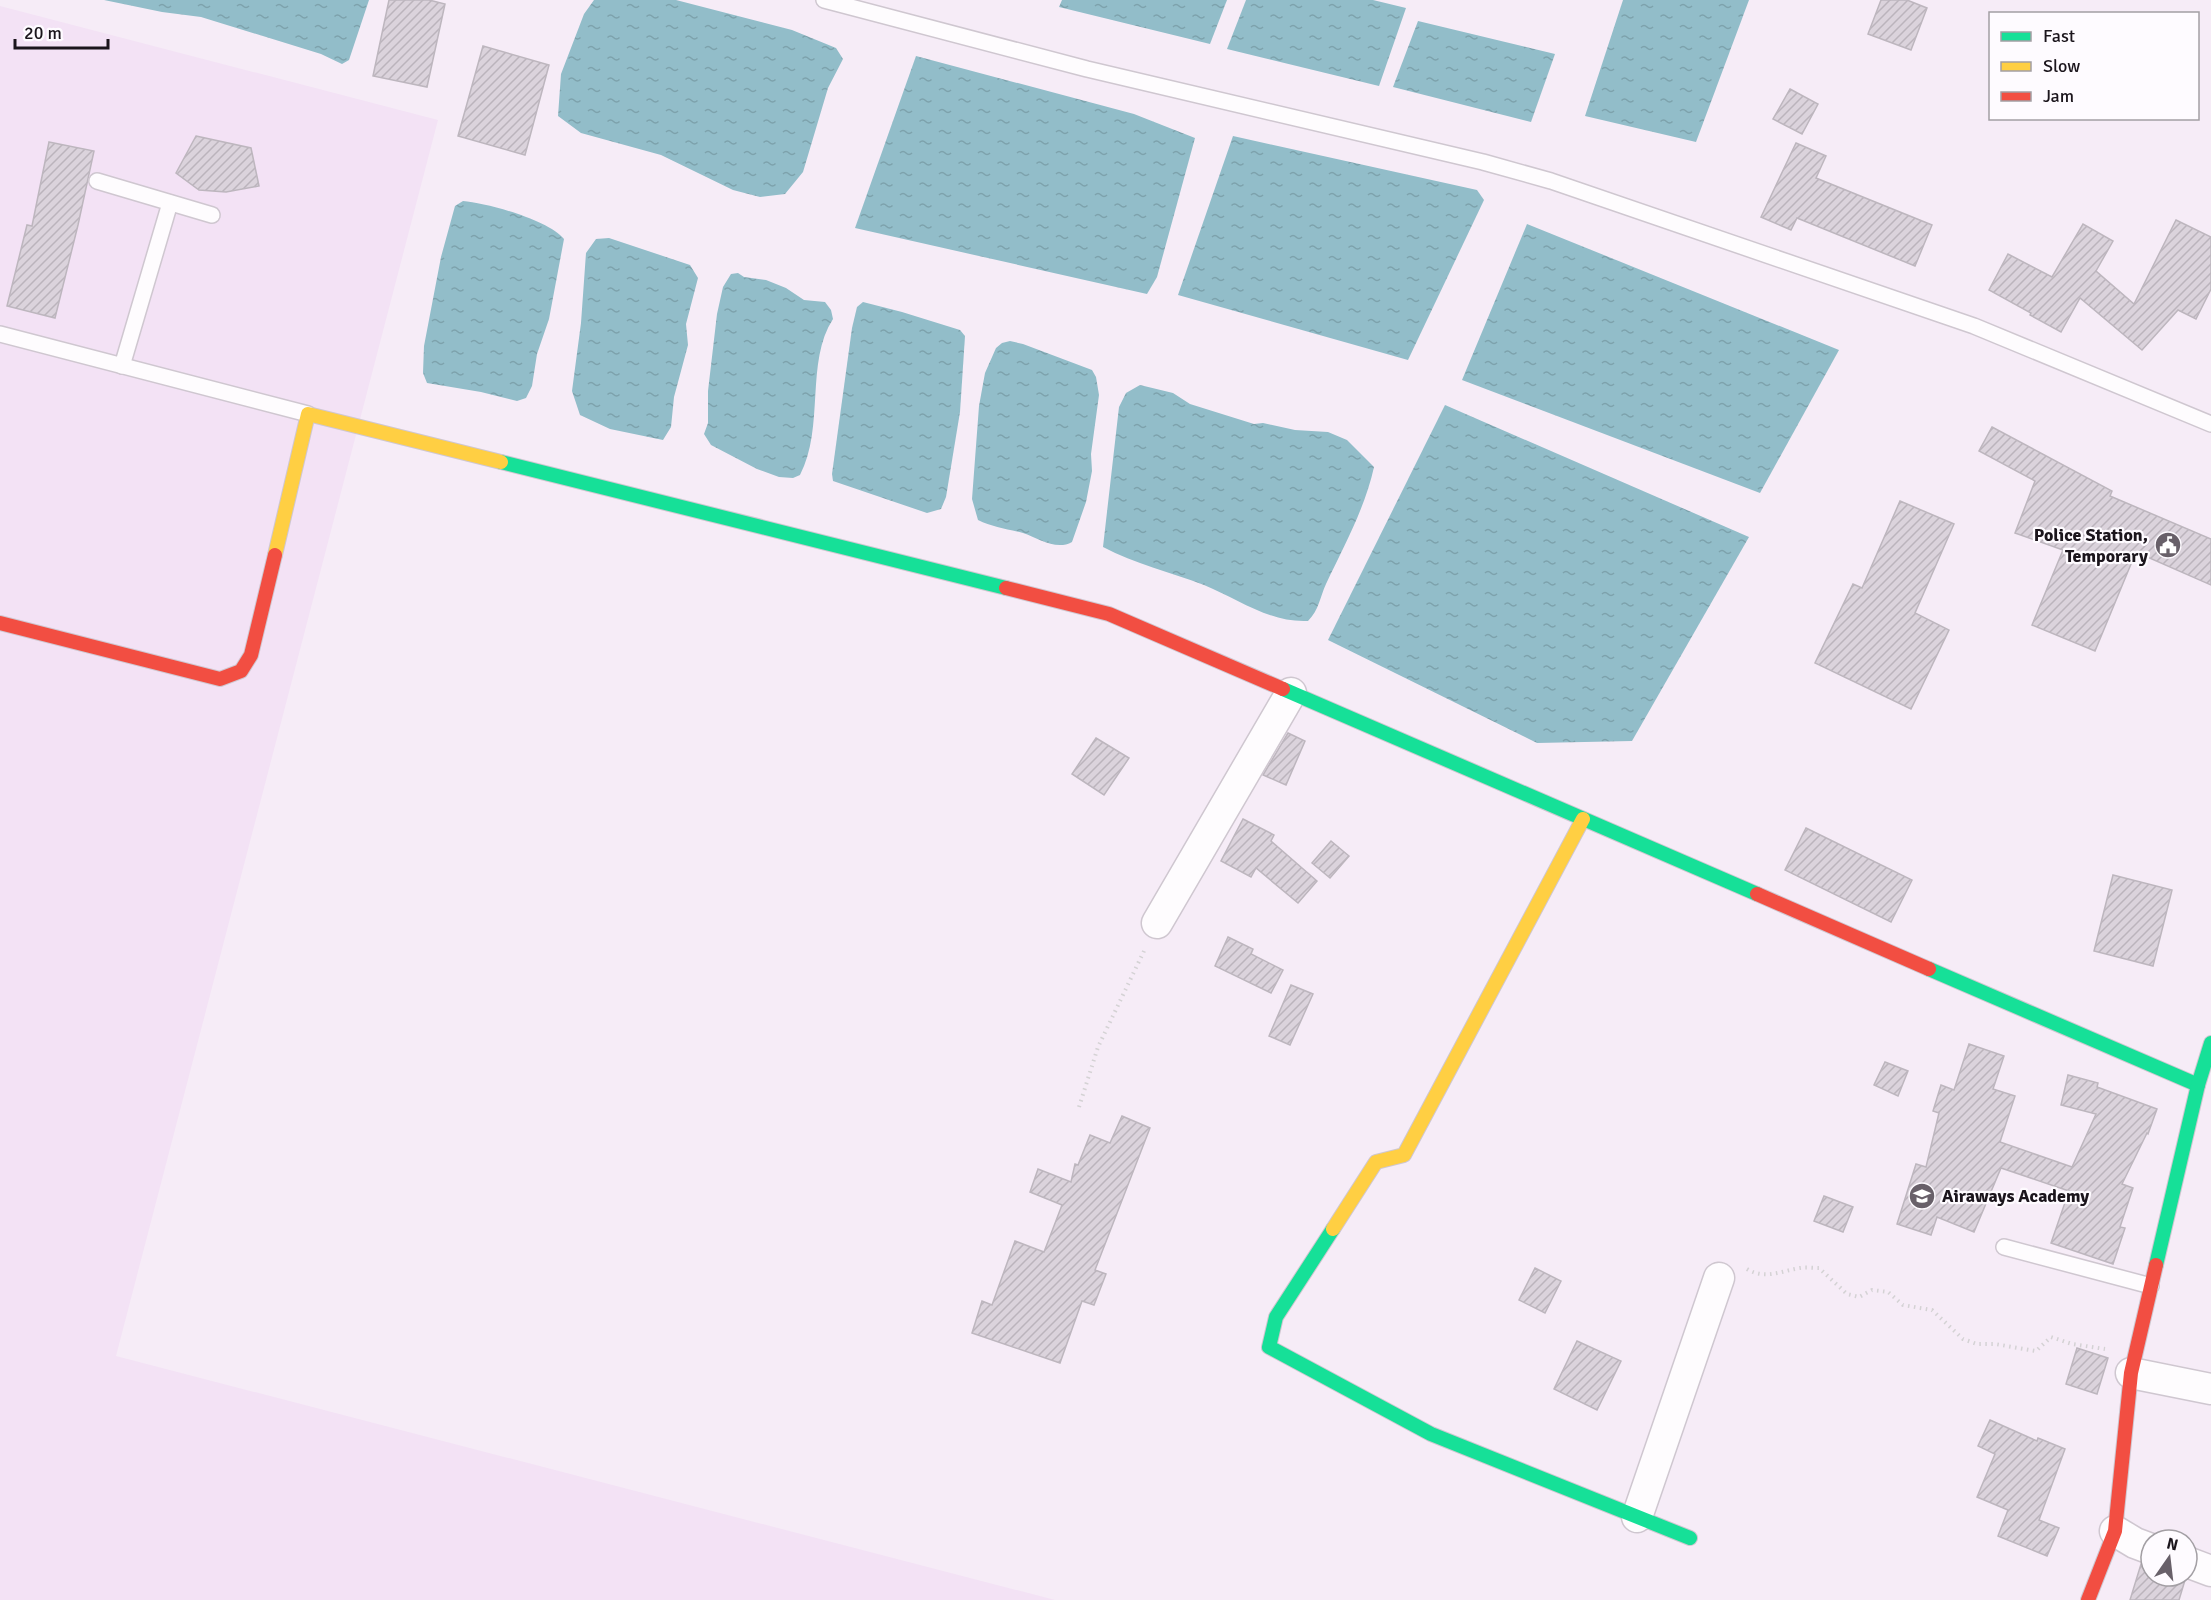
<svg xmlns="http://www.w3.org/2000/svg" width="2211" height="1600" viewBox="0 0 2211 1600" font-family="Signika,sans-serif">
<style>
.built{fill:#f3e2f5}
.water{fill:url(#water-ripples)}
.building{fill:url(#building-hatch);stroke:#bdb6be;stroke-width:1.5}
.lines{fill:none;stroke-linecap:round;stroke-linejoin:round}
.lane-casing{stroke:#cfc7d0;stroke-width:18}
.street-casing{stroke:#cfc7d0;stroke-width:33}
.fast-casing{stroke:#cfc7d0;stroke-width:16}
.slow-casing{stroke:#cfc7d0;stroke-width:16}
.jam-casing{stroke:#cfc7d0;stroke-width:16}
.path{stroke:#d4d2d4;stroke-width:4;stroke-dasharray:1.5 4.5;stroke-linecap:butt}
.lane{stroke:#fefcfe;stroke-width:15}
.street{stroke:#fefcfe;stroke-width:30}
.fast{stroke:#16e098;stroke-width:14}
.slow{stroke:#ffcf43;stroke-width:14}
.jam{stroke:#f24e42;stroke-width:14}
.labels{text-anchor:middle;stroke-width:4.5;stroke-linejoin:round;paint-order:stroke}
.poi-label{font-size:18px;font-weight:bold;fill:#1b151c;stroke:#fefbff;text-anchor:end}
</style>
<defs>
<pattern id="water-ripples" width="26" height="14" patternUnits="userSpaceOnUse" patternTransform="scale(1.5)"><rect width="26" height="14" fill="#92bdc9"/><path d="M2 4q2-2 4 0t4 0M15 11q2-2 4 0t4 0" fill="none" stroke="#7da2ac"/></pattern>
<pattern id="building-hatch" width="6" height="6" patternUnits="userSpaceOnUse" patternTransform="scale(1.5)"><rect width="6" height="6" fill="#dbd3dc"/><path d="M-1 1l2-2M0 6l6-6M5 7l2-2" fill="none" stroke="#bbb4bc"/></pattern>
</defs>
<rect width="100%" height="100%" fill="#f6ecf7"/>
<path class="built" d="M0 6 438 120 116 1356 1055 1600H0Z"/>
<g class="water">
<path d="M104 0H369L349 60 342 64 321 54 201 17 162 12Z"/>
<path d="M594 0H676L792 30 836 48 843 59 828 88 803 172 785 194 760 197 733 190 661 155 581 133 558 116 561 74 584 14Z"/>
<path d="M1062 0H1227L1210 44 1059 7Z"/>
<path d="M1246 0H1373L1406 8 1379 86 1227 49Z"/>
<path d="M1623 0H1749L1696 142 1585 116Z"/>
<path d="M1418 21 1555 54 1531 122 1393 87Z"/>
<path d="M916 56 1134 114 1195 138 1157 277 1147 294 855 228Z"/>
<path d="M1233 136 1477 190 1484 200 1408 360 1178 295Z"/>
<path d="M463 201C487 203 549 220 564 239L549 319 537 354 532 386 526 398 517 401 481 392 427 383 423 373 424 346 441 257 455 206Z"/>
<path d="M1527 224 1839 350 1760 493 1462 380Z"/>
<path d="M609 238 690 265 698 278 686 324 688 345 674 397 671 427 663 440 610 429 580 415 572 391 581 323 586 253 596 239Z"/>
<path d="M738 273 744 277 766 280 786 288 804 300 825 302 831 310 833 319C805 362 825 427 800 475L793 478 779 477 757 469 711 445 704 434 708 423V391L717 314 723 287 731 274Z"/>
<path d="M863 302 902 312 960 330 965 336 960 412 946 497 941 509 927 513 833 481 832 474 852 328 857 307Z"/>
<path d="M1010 341 1023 344 1092 370 1096 377 1099 395 1091 454 1092 471 1086 502 1072 542C1056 551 1038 538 1023 533 1007 529 992 527 978 520L972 499 979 406 985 373 996 348 1002 343Z"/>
<path d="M1140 385 1173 393 1190 404 1254 424 1263 423 1295 430 1328 432 1347 440 1374 467C1365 508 1344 546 1326 584 1320 597 1319 610 1308 621 1270 623 1238 599 1204 585 1170 572 1135 564 1103 547L1119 407 1126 393Z"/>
<path d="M1445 405 1749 537 1632 741 1537 743 1328 640Z"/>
</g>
<g class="building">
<path d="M389 0H429L445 4 427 87 373 76Z"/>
<path d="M1881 0H1907L1927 8 1911 50 1868 34Z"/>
<path d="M483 46 549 65 525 155 458 136Z"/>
<path d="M1790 89 1818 104 1802 134 1773 119Z"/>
<path d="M196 136 251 148 259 186 226 192 199 190 176 173Z"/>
<path d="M49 142 94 151 78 225 55 318 7 306 27 225 32 226Z"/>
<path d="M1796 143 1826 156 1816 178 1932 225 1915 266 1797 218 1791 230 1761 217Z"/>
<path d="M2176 220 2211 237V289L2196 319 2178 310 2142 350 2080 298 2061 332 2030 315 2031 313 1989 290 2008 254 2052 277 2083 224 2113 241 2096 271 2134 304Z"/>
<path d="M1992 427 2112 491 2110 496 2211 539V585L2136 552 2095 651 2032 625 2063 550 2015 533 2035 481 1979 451Z"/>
<path d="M1900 501 1954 524 1915 613 1949 630 1911 709 1815 663 1853 584 1862 588Z"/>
<path d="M1288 733 1305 741 1286 785 1263 775Z"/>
<path d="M1096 738 1129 758 1104 795 1072 774Z"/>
<path d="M1243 819 1274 835 1271 841 1317 881 1298 903 1256 868 1251 877 1221 861Z"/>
<path d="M1806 828 1912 880 1891 922 1785 870Z"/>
<path d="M1331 841 1349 856 1330 878 1312 863Z"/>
<path d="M2113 875 2172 890 2153 966 2094 951Z"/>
<path d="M1228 937 1253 949 1251 954 1283 970 1271 993 1215 966Z"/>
<path d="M1291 985 1313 994 1290 1045 1269 1036Z"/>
<path d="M1969 1044 2004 1056 1993 1089 2015 1096 2000 1142 2072 1167 2096 1114 2061 1105 2068 1075 2098 1083 2097 1087 2157 1109 2148 1134 2147 1133 2122 1184 2133 1188 2120 1227 2125 1228 2113 1264 2051 1243 2069 1191 2001 1168 1974 1232 1937 1217 1931 1235 1897 1224 1916 1164 1926 1167 1939 1113 1933 1111 1941 1085 1954 1090Z"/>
<path d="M1885 1062 1908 1071 1898 1096 1874 1085Z"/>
<path d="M1122 1116 1150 1128 1095 1270 1106 1274 1094 1305 1082 1301 1060 1363 972 1333 982 1301 992 1305 1015 1241 1044 1252 1062 1205 1030 1192 1038 1169 1071 1182 1075 1164 1078 1165 1090 1135 1110 1143Z"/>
<path d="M1824 1196 1853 1207 1843 1232 1814 1221Z"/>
<path d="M1535 1268 1561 1281 1545 1313 1519 1300Z"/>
<path d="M1577 1341 1621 1361 1597 1410 1554 1389Z"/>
<path d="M2077 1348 2108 1358 2097 1394 2066 1384Z"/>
<path d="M1990 1420 2037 1441 2038 1438 2065 1449 2039 1520 2059 1528 2047 1556 1998 1536 2008 1510 1977 1497 1995 1454 1978 1446Z"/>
<path d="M2141 1564 2151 1566V1576H2178L2185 1580 2179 1600H2130Z"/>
</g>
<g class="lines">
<defs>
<g id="lane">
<path d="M824 0 1087 69 1483 162 1551 181 1974 326 2211 424"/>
<path d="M97 181 212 215"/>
<path d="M0 334 308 414"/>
<path d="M122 366 170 203"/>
<path d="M2004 1247 2151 1286"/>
</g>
<g id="street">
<path d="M1157 923 1291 693"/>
<path d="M2131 1373 2211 1389"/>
<path d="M1637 1517 1719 1278"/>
<path d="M2115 1531 2135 1543 2151 1549"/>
<path d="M2187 1562 2211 1571"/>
</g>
<g id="fast">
<path d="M501 462 1006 588"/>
<path d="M1283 689 1757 894"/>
<path d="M1929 969 2198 1085"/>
<path d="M1333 1229 1276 1317 1269 1347 1431 1434 1690 1538"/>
<path d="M2156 1265 2198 1085 2211 1043"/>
</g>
<g id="slow">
<path d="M275 555 308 414 501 462"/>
<path d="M1333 1229 1376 1162 1404 1155 1583 819"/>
</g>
<g id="jam">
<path d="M1006 588 1109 614 1283 689"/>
<path d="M0 623 220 679 241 671 251 655 275 555"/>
<path d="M1757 894 1929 969"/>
<path d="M2088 1600 2115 1531 2131 1373 2156 1265"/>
</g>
</defs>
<use href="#lane" class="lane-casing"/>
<use href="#street" class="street-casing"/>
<use href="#fast" class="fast-casing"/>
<use href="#slow" class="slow-casing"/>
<use href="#jam" class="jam-casing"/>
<g class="path">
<path d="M1079 1107 1098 1047 1144 951"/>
<path d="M1747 1269C1765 1280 1781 1271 1800 1268 1806 1267 1813 1268 1819 1268L1847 1294 1859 1297 1872 1290 1888 1292 1903 1305 1932 1310 1963 1339 1977 1344H1995L2036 1351 2051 1337 2072 1344 2105 1349"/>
</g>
<use href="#lane" class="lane"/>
<use href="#street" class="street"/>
<use href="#fast" class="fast"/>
<use href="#slow" class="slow"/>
<use href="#jam" class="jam"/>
</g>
<defs>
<symbol id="civic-disc" viewBox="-11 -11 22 22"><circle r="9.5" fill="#686069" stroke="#fefbff"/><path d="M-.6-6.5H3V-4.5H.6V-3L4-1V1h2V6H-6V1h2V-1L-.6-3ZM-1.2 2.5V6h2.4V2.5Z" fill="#fff"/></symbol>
<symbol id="school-disc" viewBox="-11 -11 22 22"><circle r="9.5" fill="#686069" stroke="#fefbff"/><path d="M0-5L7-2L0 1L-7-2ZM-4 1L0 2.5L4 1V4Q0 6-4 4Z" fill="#fff"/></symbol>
</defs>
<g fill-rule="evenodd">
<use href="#civic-disc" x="2153" y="530" width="30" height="30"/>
<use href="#school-disc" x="1907" y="1181" width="30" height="30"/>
</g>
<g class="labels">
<g class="poi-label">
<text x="2148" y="541">Police Station,<tspan x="2148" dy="21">Temporary</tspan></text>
<text x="1942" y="1202" text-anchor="start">Airaways Academy</text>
</g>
</g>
<rect x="1989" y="12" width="210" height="108" fill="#fefbff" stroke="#a39fa4" stroke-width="1.5"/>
<rect x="2001" y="32" width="30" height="9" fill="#16e098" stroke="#a39fa4" stroke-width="1.5"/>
<text x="2043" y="42" font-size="18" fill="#1b151c">Fast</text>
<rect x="2001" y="62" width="30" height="9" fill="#ffcf43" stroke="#a39fa4" stroke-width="1.5"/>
<text x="2043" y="72" font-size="18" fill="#1b151c">Slow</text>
<rect x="2001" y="92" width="30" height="9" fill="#f24e42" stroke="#a39fa4" stroke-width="1.5"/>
<text x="2043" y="102" font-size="18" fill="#1b151c">Jam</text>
<g transform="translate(2169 1558) rotate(14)"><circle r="28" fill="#fefbff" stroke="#a39fa4" stroke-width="1.5"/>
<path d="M0-4.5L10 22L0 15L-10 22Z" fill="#686069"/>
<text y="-9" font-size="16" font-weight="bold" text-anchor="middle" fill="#1b151c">N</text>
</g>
<path d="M15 39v9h93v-9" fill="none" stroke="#1b151c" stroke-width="3"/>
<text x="24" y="39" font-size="18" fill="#1b151c" stroke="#fefbff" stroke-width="4.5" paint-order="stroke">20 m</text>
</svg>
